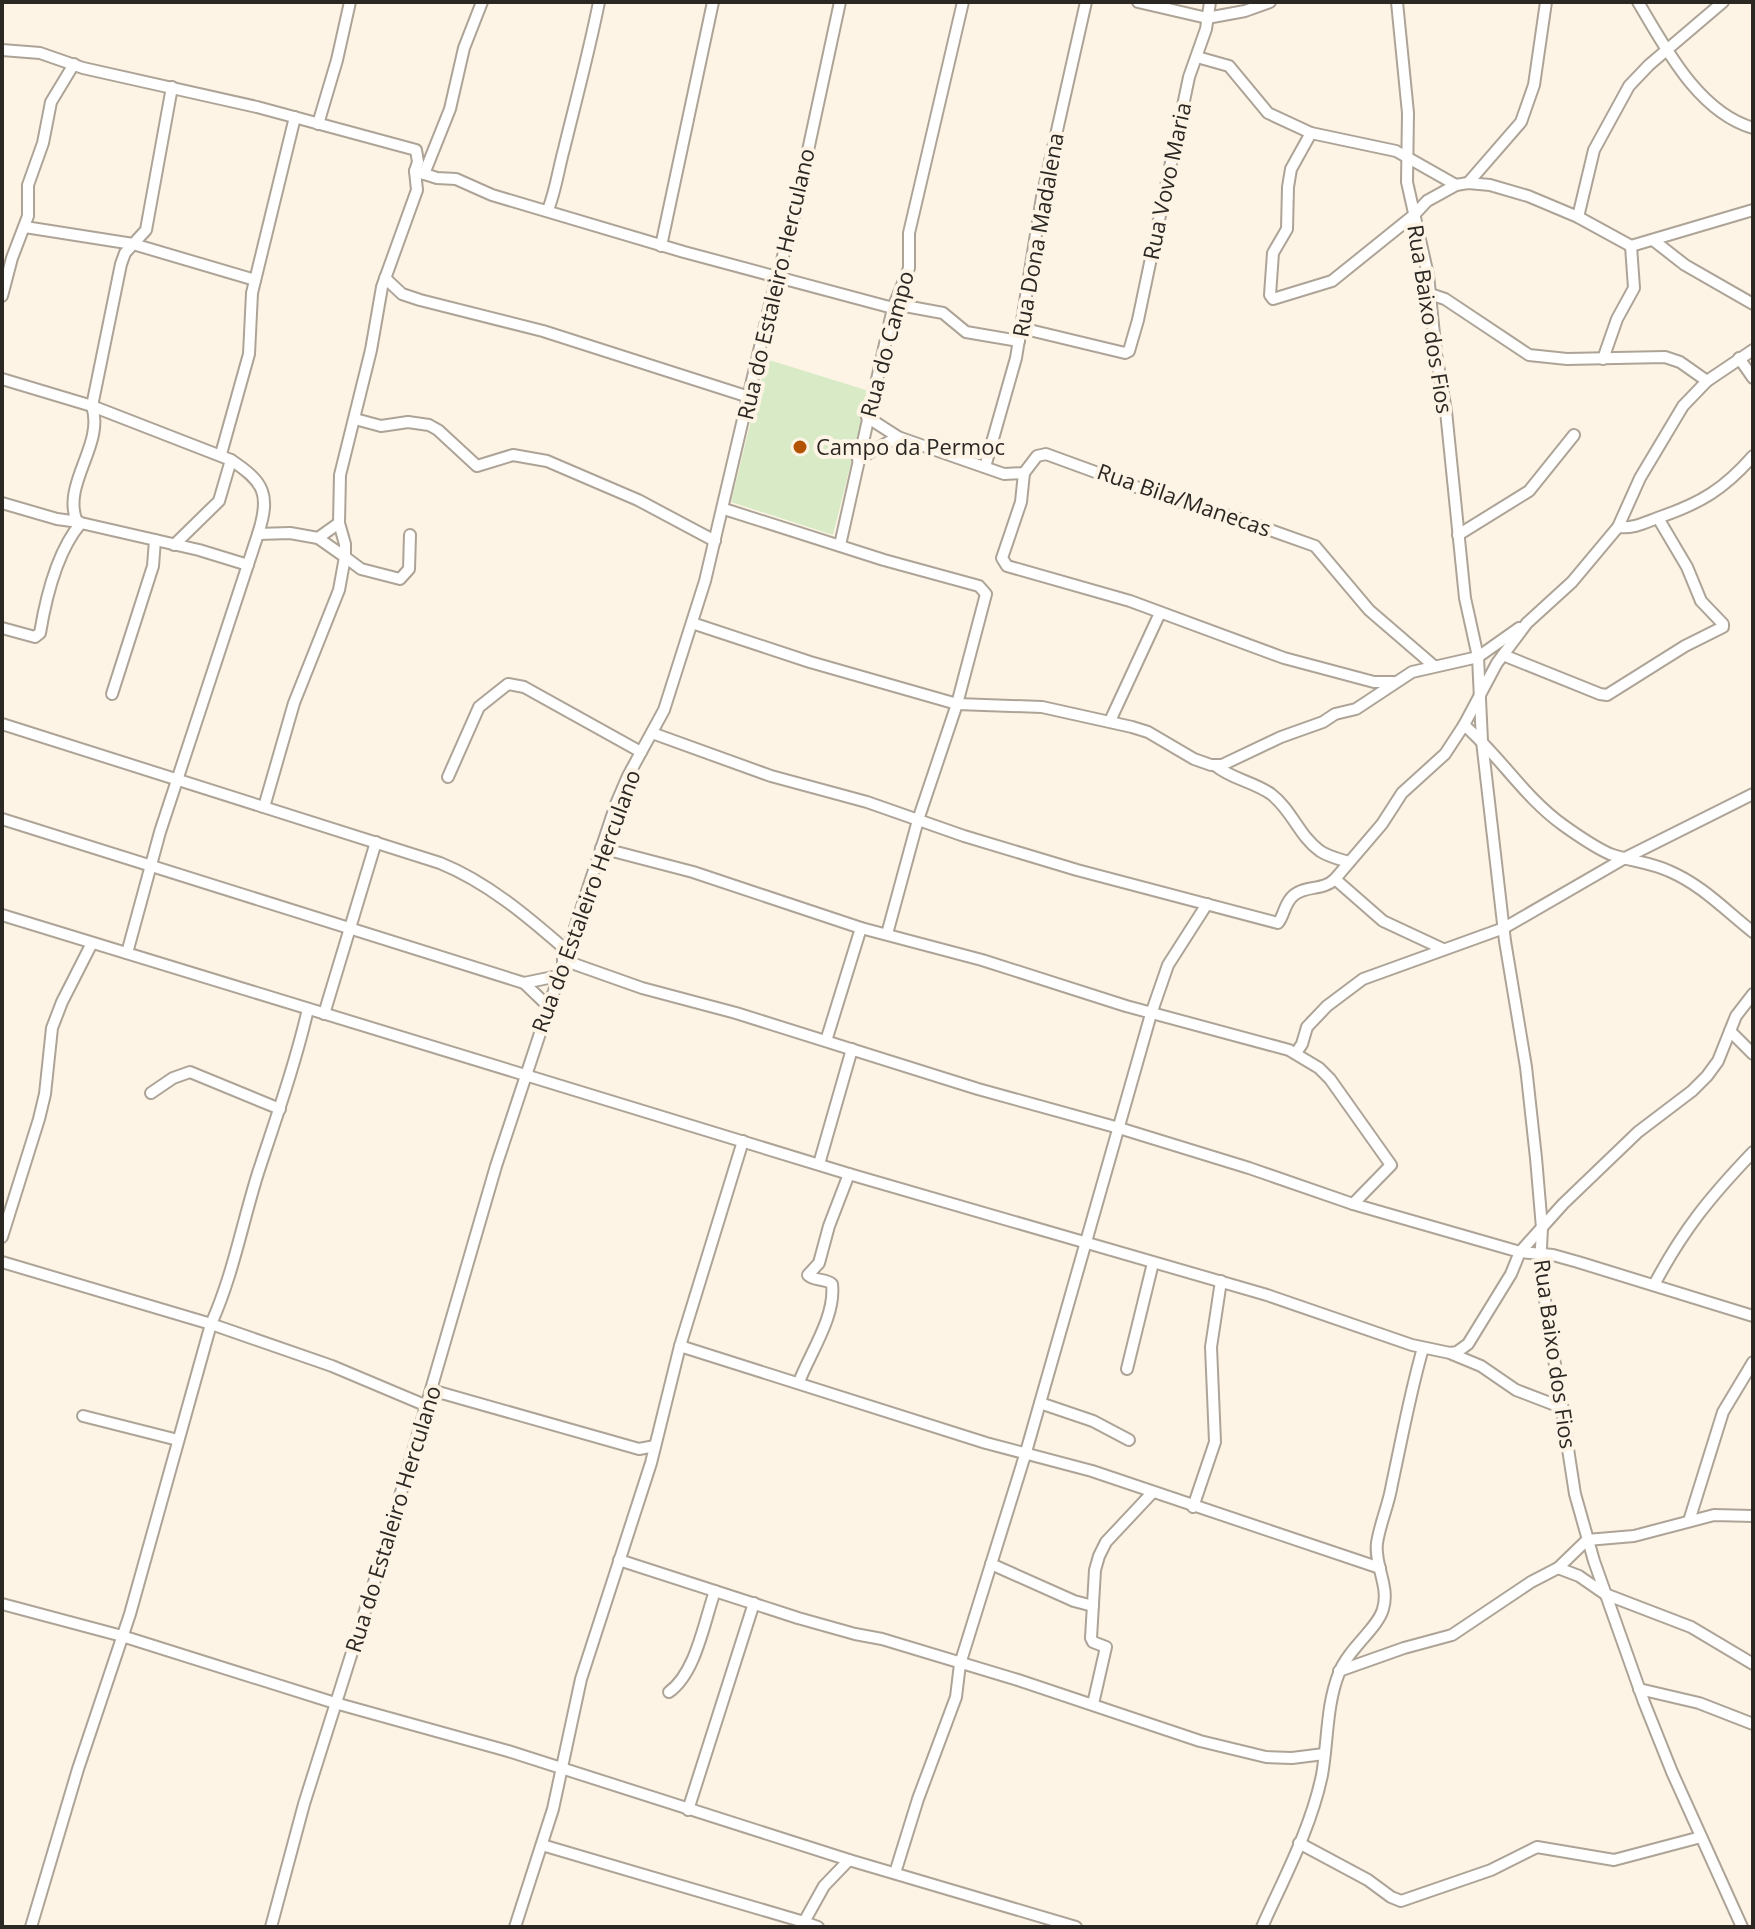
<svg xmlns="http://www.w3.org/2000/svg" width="1755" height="1929" viewBox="0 0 1755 1929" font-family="'Open Sans',sans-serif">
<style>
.green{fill:#d9ebc6}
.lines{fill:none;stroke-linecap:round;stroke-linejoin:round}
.street-casing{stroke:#ada497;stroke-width:14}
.street{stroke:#fff;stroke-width:10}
.poi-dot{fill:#b15301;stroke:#fdf4e6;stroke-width:3}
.labels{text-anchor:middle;stroke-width:8;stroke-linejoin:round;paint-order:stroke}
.street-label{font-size:22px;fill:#2b2722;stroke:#fdf4e6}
.poi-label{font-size:22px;fill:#2b2722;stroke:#fdf4e6;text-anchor:start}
</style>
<rect width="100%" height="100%" fill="#fdf4e6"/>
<path class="green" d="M766 359 869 391 833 535 731 502Z"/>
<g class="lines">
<defs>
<g id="street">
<path d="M1138 2 1207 18 1245 11 1270 2"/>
<path d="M1397 2 1408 113 1407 182 1428 275 1436 354 1446 411 1465 598 1478 657 1482 741 1505 941 1526 1067 1536 1158 1542 1228 1540 1268 1575 1494 1594 1561 1644 1702 1672 1772 1742 1927"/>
<path d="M1638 2C1665 47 1698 112 1753 128"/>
<path d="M2 50 40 53 83 68 257 107 416 150 418 162 415 171 437 178 456 179 492 195 684 252 893 308"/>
<path d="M1197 57 1229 66 1268 113 1311 133 1396 151 1456 185"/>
<path d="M318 124 337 60 350 2"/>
<path d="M1311 133 1291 169 1288 187 1287 229 1273 253 1270 295 1273 299 1332 281 1414 215 1427 201 1456 185 1468 183 1490 185 1528 196 1578 217 1631 246 1753 210"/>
<path d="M424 174 450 109 464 48 482 2"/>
<path d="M1468 183 1521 122 1534 85 1546 2"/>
<path d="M548 210C556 189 558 171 564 149 576 100 589 52 599 2"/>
<path d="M1578 217 1594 150 1629 86 1649 65 1723 2"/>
<path d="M25 227 133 244 255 280"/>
<path d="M1653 240 1685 265 1753 304"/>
<path d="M661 246 713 2"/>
<path d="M385 278 402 294 420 300 543 331 749 397"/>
<path d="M1430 294 1445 299 1529 355 1567 359 1665 357 1680 362 1707 381"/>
<path d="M2 296 12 258 28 216V185L43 143 51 102 74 64"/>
<path d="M894 304 943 313 966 332 1019 341"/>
<path d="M1021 328 1125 353 1129 351 1138 320 1189 77 1206 29 1210 2"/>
<path d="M1739 358 1753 378"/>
<path d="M1603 359 1617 319 1634 288 1631 246"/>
<path d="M2 379 92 406 231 460C264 482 271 494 258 534L290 533 318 538 339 523"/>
<path d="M867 417 898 437 1004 474 1024 473 1037 456 1046 454 1161 496 1239 519 1315 546 1369 610 1434 666"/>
<path d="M355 419 381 426 408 422 429 425 438 430 477 466 513 455 547 461 638 500 715 541"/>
<path d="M221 454 249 354 252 293 295 117"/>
<path d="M858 459 898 437"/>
<path d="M985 467 1016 358 1042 197 1086 2"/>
<path d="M1024 473 1021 502 1002 558 1007 566 1130 601 1284 658 1374 682H1393"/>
<path d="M2 503 57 519 79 522"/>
<path d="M724 509 884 560 979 586 986 594 957 704 918 820 887 934"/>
<path d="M77 522C61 484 105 445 92 406L121 264 125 253 146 230 172 87"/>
<path d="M1618 527C1634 529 1646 522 1660 517 1701 503 1724 489 1753 456"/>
<path d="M1458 535 1529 491 1574 435"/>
<path d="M318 538 345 557V544L339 523 340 475 371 350 382 287 417 190 415 171"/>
<path d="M174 545 219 501 231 460"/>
<path d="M840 545 893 308 909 268V233L963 2"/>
<path d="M345 557 361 569 400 579 409 569 410 535"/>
<path d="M692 623 810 662 957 704 1042 707 1132 727 1148 732 1194 759 1211 765H1222L1281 737 1323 722 1335 714 1356 709 1412 672 1478 657 1519 628"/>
<path d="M2 628 35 637 40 633C46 597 57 551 81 523L199 550 248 565"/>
<path d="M1503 655 1600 694 1607 695 1685 646 1723 627V624L1701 601 1687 567 1658 518"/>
<path d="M112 694 153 566 155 540"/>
<path d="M1110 721 1160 613"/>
<path d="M2 724 440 863C487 882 527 916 566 950"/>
<path d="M1464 725C1500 756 1524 797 1563 825 1577 835 1594 847 1610 854 1629 861 1650 862 1669 871 1702 885 1725 910 1753 932"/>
<path d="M652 733 771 776 867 802 964 836 1077 870 1278 923C1285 914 1284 903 1294 895 1306 885 1323 891 1335 879L1382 824 1402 793 1445 754 1464 725 1497 663 1527 623 1572 582 1618 527 1640 478 1683 406 1707 381 1753 350"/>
<path d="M1216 766C1232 779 1254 782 1271 794 1292 810 1299 836 1320 851 1329 857 1339 859 1349 862"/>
<path d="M448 777 479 707 508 684 524 687 641 752"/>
<path d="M264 807 294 703 339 590 345 557"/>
<path d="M2 819 524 983 548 1006"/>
<path d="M601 848 693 872 861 928 982 960 1126 1006 1289 1050 1319 1068 1330 1079 1391 1165 1353 1204"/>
<path d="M1335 879 1383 921 1443 949"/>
<path d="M2 915 849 1174 1267 1295 1412 1345 1450 1353 1457 1352 1468 1344 1511 1274 1520 1252 1563 1204 1638 1132 1692 1091 1707 1076 1718 1061 1736 1016 1753 994"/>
<path d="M127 953 160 832 258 534"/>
<path d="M563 960 642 988 736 1013 978 1089 1119 1128 1249 1168 1353 1204 1520 1252 1553 1255 1578 1262 1753 1316"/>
<path d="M524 983 558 976"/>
<path d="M308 1009C295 1065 276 1118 258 1173 242 1224 233 1275 211 1324L332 1366 427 1406"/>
<path d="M324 1014 376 842"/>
<path d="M1730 1031 1753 1054"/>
<path d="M826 1041 861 928"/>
<path d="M1296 1053 1302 1044 1307 1027 1327 1006 1363 979 1504 928 1625 858 1753 794"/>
<path d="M151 1093 173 1078 190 1072 280 1109"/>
<path d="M819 1164 852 1049"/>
<path d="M2 1237 39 1119 45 1094 52 1028 62 1002 92 943"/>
<path d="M2 1262 211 1324 130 1614 78 1769 31 1927"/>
<path d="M1654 1285C1683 1230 1710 1197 1753 1152"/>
<path d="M680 1346 986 1443 1092 1471 1380 1568"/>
<path d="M1452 1354 1481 1366 1516 1390 1563 1408"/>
<path d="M1127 1369 1153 1263"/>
<path d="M799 1382C810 1353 836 1316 832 1284 825 1278 813 1281 808 1275L819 1263 829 1226 849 1174"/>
<path d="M431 1390 639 1449 655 1446"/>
<path d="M1040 1403 1093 1421 1129 1440"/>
<path d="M83 1416 178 1440"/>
<path d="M1193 1507 1215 1442 1211 1347 1221 1281"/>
<path d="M1689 1521 1723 1412 1753 1362"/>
<path d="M619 1560 798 1618 855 1634 882 1639 1018 1680 1200 1741 1266 1757 1292 1758 1324 1754"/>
<path d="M991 1564 1074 1601 1093 1606"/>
<path d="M1558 1568 1579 1576 1605 1594 1691 1627 1753 1664"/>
<path d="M2 1604 122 1636 335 1703 508 1751 849 1860 1076 1927"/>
<path d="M1339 1671 1404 1648 1452 1635 1531 1582 1558 1568 1587 1540 1634 1536 1714 1515 1753 1516"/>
<path d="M1639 1689 1699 1703 1753 1724"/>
<path d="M669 1692C696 1673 704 1622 715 1591"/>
<path d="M1093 1704 1106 1647 1093 1642 1091 1638 1095 1570 1099 1556 1106 1542 1152 1493"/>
<path d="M688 1810 754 1603"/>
<path d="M1299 1843 1368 1880 1391 1897 1401 1901 1491 1870 1537 1847 1614 1860 1701 1837"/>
<path d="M542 1845 804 1922 824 1886 849 1860"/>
<path d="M895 1873 918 1799 956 1697 960 1664 1026 1452 1151 1014 1168 965 1207 904"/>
<path d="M803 1925 804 1922 818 1927"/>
<path d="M271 1927 304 1804 384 1551 496 1166 616 804 628 776 664 710 705 581 771 300 793 220 840 2"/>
<path d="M515 1927 553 1809 581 1679 651 1463 680 1346 743 1141"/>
<path d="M1262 1927C1284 1878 1311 1828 1322 1775 1328 1741 1326 1706 1339 1673 1348 1649 1378 1628 1383 1609 1390 1586 1374 1565 1377 1543 1380 1523 1389 1504 1392 1484 1402 1438 1410 1393 1423 1348"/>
</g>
</defs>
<use href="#street" class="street-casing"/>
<use href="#street" class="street"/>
</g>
<circle class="poi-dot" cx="800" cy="447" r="8"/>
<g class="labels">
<g class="street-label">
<text transform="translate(1167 181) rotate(-78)" y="8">Rua Vovo Maria</text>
<text transform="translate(1038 235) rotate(-80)" y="8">Rua Dona Madalena</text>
<text transform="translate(776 284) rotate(-77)" y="8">Rua do Estaleiro Herculano</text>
<text transform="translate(1430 319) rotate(81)" y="8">Rua Baixo dos Fios</text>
<text transform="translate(887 344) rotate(-75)" y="8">Rua do Campo</text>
<text transform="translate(1184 500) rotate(19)" y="8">Rua Bila/Manecas</text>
<text transform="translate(586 901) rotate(-70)" y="8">Rua do Estaleiro Herculano</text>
<text transform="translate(1555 1354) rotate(82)" y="8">Rua Baixo dos Fios</text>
<text transform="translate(393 1519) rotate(-73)" y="8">Rua do Estaleiro Herculano</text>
</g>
<g class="poi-label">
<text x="816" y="455">Campo da Permoc</text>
</g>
</g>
<rect width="1755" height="1929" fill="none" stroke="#2b2722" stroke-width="8"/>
</svg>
